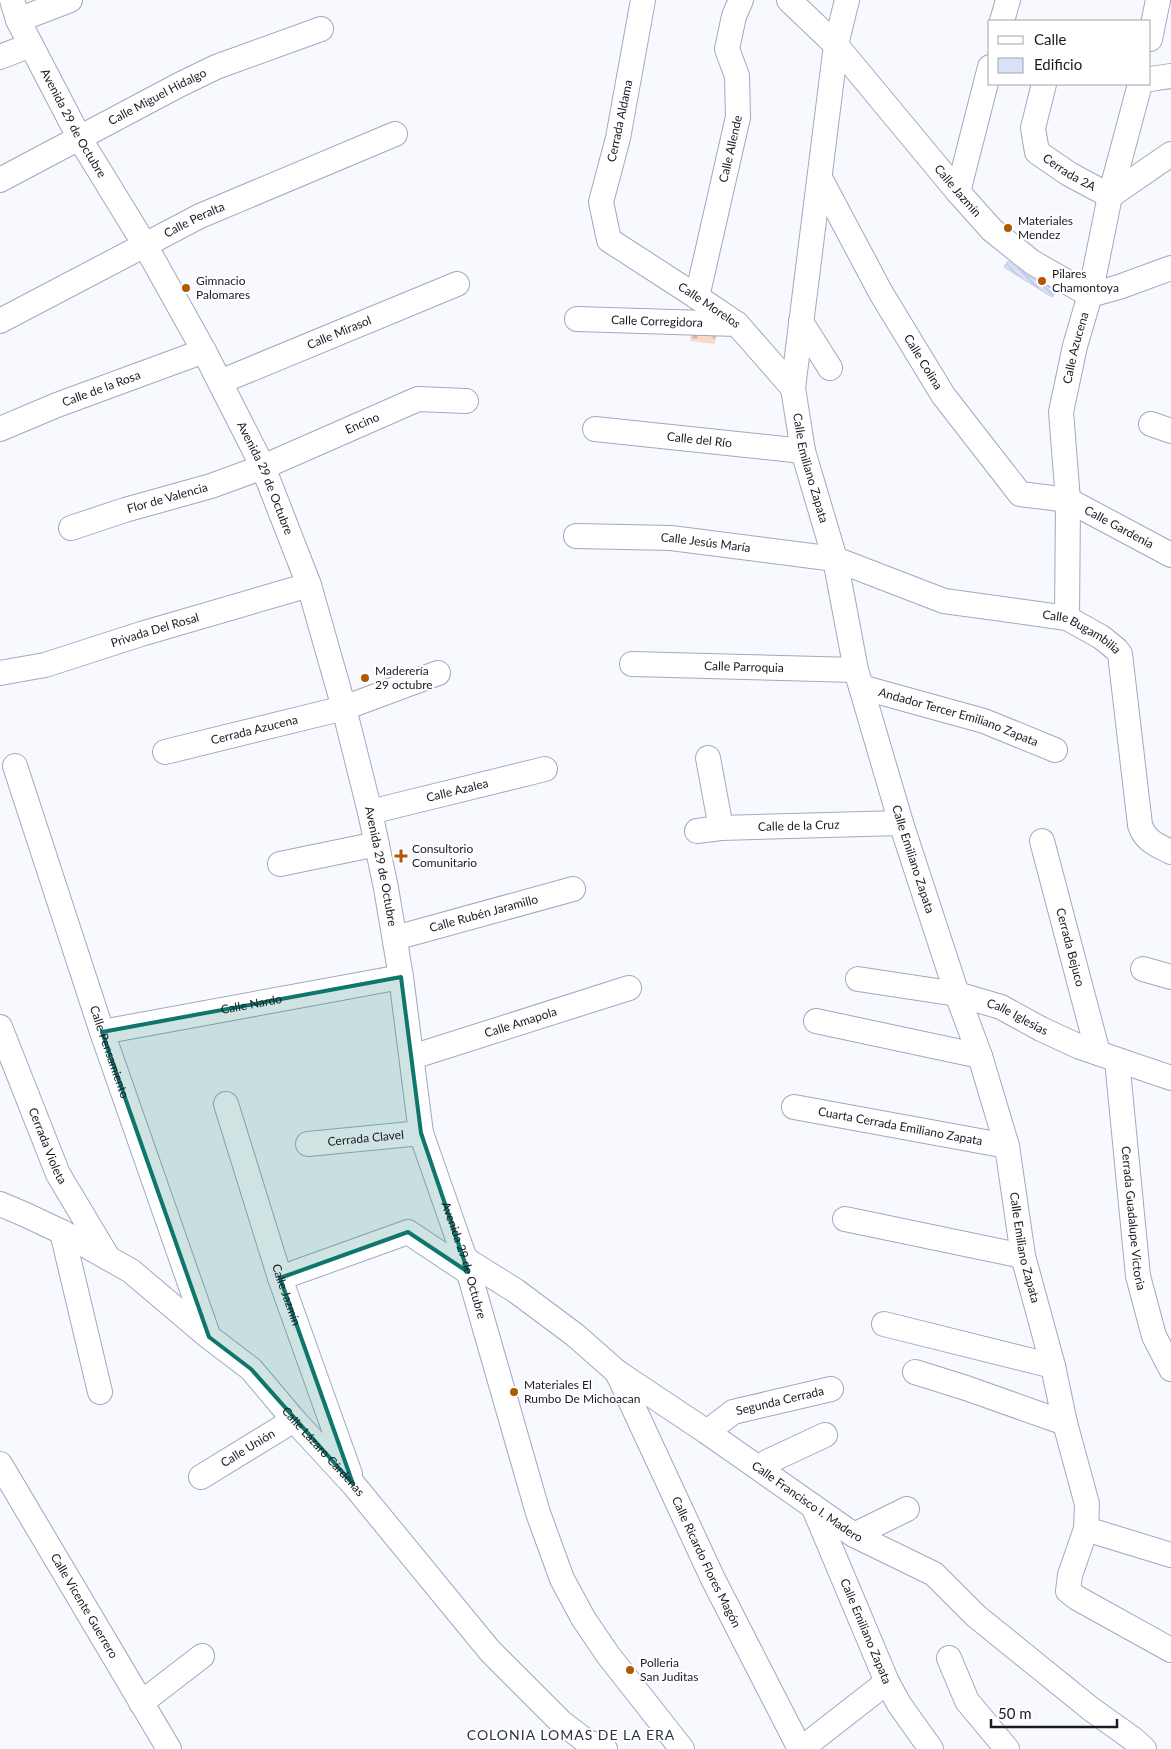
<svg xmlns="http://www.w3.org/2000/svg" width="1171" height="1749" viewBox="0 0 1171 1749" font-family="Lato,sans-serif">
<style>
.cemetery{fill:url(#cemetery-stones)}
.building{fill:url(#building-back-hatch);stroke:#bdc6de}
.lines{fill:none;stroke-linecap:round;stroke-linejoin:round}
.minor-casing{stroke:#a0a9c0;stroke-width:26}
.minor{stroke:#fff;stroke-width:24}
.marked{fill:#0f766e;fill-opacity:0.2;stroke:#0f766e;stroke-width:4;stroke-linejoin:round}
.poi-dot{fill:#b45704;stroke:#fff;stroke-width:2}
.labels{text-anchor:middle;stroke-width:4;stroke-linejoin:round;paint-order:stroke}
.street-label{font-size:12px;fill:#181b23;stroke:#fff}
.poi-label{font-size:12px;fill:#181b23;stroke:#fff;text-anchor:start}
.neighbourhood-label{font-size:14px;letter-spacing:1px;fill:#2a3144;stroke:#fff}
</style>
<defs>
<pattern id="cemetery-stones" width="16" height="16" patternUnits="userSpaceOnUse" patternTransform="scale(1.25)"><rect width="16" height="16" fill="#f9d9c7"/><path d="M2 7V4a2 2 0 0 1 4 0v3zM10 15v-3a2 2 0 0 1 4 0v3z" fill="#d5baab"/></pattern>
<pattern id="building-back-hatch" width="6" height="6" patternUnits="userSpaceOnUse" patternTransform="scale(1.25)"><rect width="6" height="6" fill="#d9e2fa"/><path d="M-1 5l2 2M0 0l6 6M5-1l2 2" fill="none" stroke="#bac1d6"/></pattern>
</defs>
<rect width="100%" height="100%" fill="#f7f9fe"/>
<path class="cemetery" d="M691 325 717 327 715 344 690 341Z"/>
<path class="building" d="M1008 261 1025 274 1056 291 1052 297 1004 267Z"/>
<g class="lines">
<defs>
<g id="minor">
<path id="s1" d="M12 0 18 20 80 139 145 245 204 351 263 467 309 585 344 708 370 812 386 888 401 977 421 1133 465 1259 538 1513 562 1579 583 1618 608 1655 682 1749"/>
<path id="s2" d="M643 0 618 138 601 202 609 240 697 297 737 324 793 388"/>
<path id="s3" d="M789 0 836 45 958 192 992 230 1032 262 1090 295 1119 287 1171 268"/>
<path id="s4" d="M847 0 836 45 793 388 803 451 835 559 856 670 901 823 957 994 980 1056 1007 1146 1023 1256 1053 1366 1065 1423 1087 1504 1086 1529 1070 1575 1068 1591 1077 1598 1171 1650"/>
<path d="M18 20 70 0"/>
<path d="M1002 21 1008 0"/>
<path d="M1150 39 1158 0"/>
<path d="M0 57 31 45"/>
<path d="M1150 79 1171 76"/>
<path id="s5" d="M1044 84 1033 128 1037 152 1069 174 1110 196 1171 154"/>
<path id="s6" d="M820 178 881 293 943 395 1020 494 1068 500 1171 555"/>
<path id="s7" d="M0 180 179 85 216 67 321 29"/>
<path d="M958 192 990 67"/>
<path id="s8" d="M697 297 738 117 737 76 727 49 734 16 741 0"/>
<path id="s9" d="M577 319 737 324"/>
<path id="s10" d="M0 321 200 216 395 134"/>
<path d="M801 322 830 368"/>
<path id="s11" d="M220 382 457 284"/>
<path d="M1151 424 1171 431"/>
<path id="s12" d="M0 429 57 405 204 351"/>
<path id="s13" d="M595 429 803 451"/>
<path id="s14" d="M71 528 125 510 211 486 263 467 418 399 466 401"/>
<path id="s15" d="M576 536 671 538 835 559 944 601 1067 618 1101 637 1116 649 1120 654 1140 825C1145 841 1157 845 1171 852"/>
<path id="s16" d="M1067 618 1068 500 1061 412 1075 346 1090 295 1110 196 1140 84"/>
<path id="s17" d="M632 664 856 670"/>
<path id="s18" d="M0 673 45 665 141 634 309 585"/>
<path id="s19" d="M861 687 984 721 1055 750"/>
<path id="s20" d="M165 752 344 708 438 673"/>
<path d="M708 758 721 828"/>
<path id="s21" d="M15 766 102 1032 208 1335"/>
<path id="s22" d="M370 812 545 769"/>
<path id="s23" d="M697 831 721 828 901 823"/>
<path id="s24" d="M1042 841 1098 1053"/>
<path d="M280 864 377 844"/>
<path id="s25" d="M395 938 573 889"/>
<path d="M1143 969 1171 977"/>
<path id="s26" d="M858 979 957 994 1001 1007 1041 1029 1080 1047 1171 1078"/>
<path d="M816 1021 980 1056"/>
<path id="s27" d="M0 1027 58 1174 107 1256"/>
<path id="s28" d="M102 1032 401 977"/>
<path id="s29" d="M412 1057 629 988"/>
<path id="s30" d="M1117 1060 1138 1276 1154 1336 1171 1369"/>
<path id="s31" d="M226 1104 280 1278 350 1474"/>
<path id="s32" d="M794 1107 1007 1146"/>
<path id="s33" d="M308 1144 421 1133"/>
<path id="s34" d="M0 1204 26 1215 62 1232 131 1271 209 1337 251 1369 294 1420 353 1484 490 1651 561 1722 586 1741 605 1749"/>
<path d="M845 1219 1023 1256"/>
<path d="M62 1232 100 1392"/>
<path id="s35" d="M465 1259 516 1291 575 1335 617 1372 707 1432 854 1535 934 1574 976 1616 1091 1709 1133 1739 1144 1749"/>
<path d="M280 1278 408 1232 468 1272"/>
<path d="M884 1324 1053 1366"/>
<path id="s36" d="M617 1372 713 1579 800 1749"/>
<path d="M915 1372 966 1388 1065 1423"/>
<path id="s37" d="M707 1432 733 1412 831 1389"/>
<path id="s38" d="M0 1464 169 1749"/>
<path d="M763 1471 767 1462 825 1435"/>
<path id="s39" d="M201 1477 294 1420"/>
<path id="s40" d="M813 1506 887 1682 899 1704 931 1749"/>
<path d="M1086 1529 1171 1555"/>
<path d="M854 1535 907 1509"/>
<path d="M949 1658 967 1701 1007 1749"/>
<path d="M141 1703 202 1656"/>
<path d="M801 1749 887 1682"/>
</g>
</defs>
<use href="#minor" class="minor-casing"/>
<use href="#minor" class="minor"/>
</g>
<path class="marked" d="M401 977 421 1133 468 1272 408 1232 280 1278 353 1484 251 1369 209 1337 102 1032Z"/>
<g class="poi-dot">
<circle cx="1008" cy="228" r="5"/>
<circle cx="1042" cy="281" r="5"/>
<circle cx="186" cy="288" r="5"/>
<circle cx="365" cy="678" r="5"/>
<path d="M398.5 848.5h5v5h5v5h-5v5h-5v-5h-5v-5h5z"/>
<circle cx="514" cy="1392" r="5"/>
<circle cx="630" cy="1670" r="5"/>
</g>
<g class="labels">
<g class="street-label">
<text dy="4" stroke="none"><textPath href="#s7" startOffset="178">Calle Miguel Hidalgo</textPath></text>
<text transform="translate(620 121) rotate(-78)" y="4">Cerrada Aldama</text>
<text dy="4" stroke="none"><textPath href="#s1" startOffset="138">Avenida 29 de Octubre</textPath></text>
<text dy="4" stroke="none"><textPath href="#s8" startOffset="152">Calle Allende</textPath></text>
<text dy="4" stroke="none"><textPath href="#s5" startOffset="108">Cerrada 2A</textPath></text>
<text dy="4" stroke="none"><textPath href="#s3" startOffset="255">Calle Jazmín</textPath></text>
<text dy="4" stroke="none"><textPath href="#s10" startOffset="219">Calle Peralta</textPath></text>
<text dy="4" stroke="none"><textPath href="#s2" startOffset="365">Calle Morelos</textPath></text>
<text dy="4" stroke="none"><textPath href="#s9" startOffset="80">Calle Corregidora</textPath></text>
<text dy="4" stroke="none"><textPath href="#s11" startOffset="129">Calle Mirasol</textPath></text>
<text dy="4" stroke="none"><textPath href="#s16" startOffset="272">Calle Azucena</textPath></text>
<text dy="4" stroke="none"><textPath href="#s6" startOffset="211">Calle Colina</textPath></text>
<text dy="4" stroke="none"><textPath href="#s12" startOffset="109">Calle de la Rosa</textPath></text>
<text dy="4" stroke="none"><textPath href="#s14" startOffset="310">Encino</textPath></text>
<text dy="4" stroke="none"><textPath href="#s13" startOffset="105">Calle del Río</textPath></text>
<text dy="4" stroke="none"><textPath href="#s4" startOffset="474">Calle Emiliano Zapata</textPath></text>
<text dy="4" stroke="none"><textPath href="#s1" startOffset="542">Avenida 29 de Octubre</textPath></text>
<text dy="4" stroke="none"><textPath href="#s14" startOffset="101">Flor de Valencia</textPath></text>
<text dy="4" stroke="none"><textPath href="#s6" startOffset="481">Calle Gardenia</textPath></text>
<text dy="4" stroke="none"><textPath href="#s15" startOffset="130">Calle Jesús María</textPath></text>
<text dy="4" stroke="none"><textPath href="#s18" startOffset="161">Privada Del Rosal</textPath></text>
<text dy="4" stroke="none"><textPath href="#s15" startOffset="520">Calle Bugambilia</textPath></text>
<text dy="4" stroke="none"><textPath href="#s17" startOffset="112">Calle Parroquia</textPath></text>
<text dy="4" stroke="none"><textPath href="#s19" startOffset="102">Andador Tercer Emiliano Zapata</textPath></text>
<text dy="4" stroke="none"><textPath href="#s20" startOffset="92">Cerrada Azucena</textPath></text>
<text dy="4" stroke="none"><textPath href="#s22" startOffset="90">Calle Azalea</textPath></text>
<text dy="4" stroke="none"><textPath href="#s23" startOffset="102">Calle de la Cruz</textPath></text>
<text dy="4" stroke="none"><textPath href="#s4" startOffset="879">Calle Emiliano Zapata</textPath></text>
<text dy="4" stroke="none"><textPath href="#s1" startOffset="948">Avenida 29 de Octubre</textPath></text>
<text dy="4" stroke="none"><textPath href="#s25" startOffset="92">Calle Rubén Jaramillo</textPath></text>
<text dy="4" stroke="none"><textPath href="#s24" startOffset="110">Cerrada Bejuco</textPath></text>
<text dy="4" stroke="none"><textPath href="#s28" startOffset="152">Calle Nardo</textPath></text>
<text dy="4" stroke="none"><textPath href="#s26" startOffset="165">Calle Iglesias</textPath></text>
<text dy="4" stroke="none"><textPath href="#s29" startOffset="114">Calle Amapola</textPath></text>
<text dy="4" stroke="none"><textPath href="#s21" startOffset="301">Calle Pensamiento</textPath></text>
<text dy="4" stroke="none"><textPath href="#s32" startOffset="108">Cuarta Cerrada Emiliano Zapata</textPath></text>
<text dy="4" stroke="none"><textPath href="#s33" startOffset="58">Cerrada Clavel</textPath></text>
<text dy="4" stroke="none"><textPath href="#s27" startOffset="128">Cerrada Violeta</textPath></text>
<text dy="4" stroke="none"><textPath href="#s30" startOffset="159">Cerrada Guadalupe Victoria</textPath></text>
<text dy="4" stroke="none"><textPath href="#s4" startOffset="1284">Calle Emiliano Zapata</textPath></text>
<text dy="4" stroke="none"><textPath href="#s1" startOffset="1352">Avenida 29 de Octubre</textPath></text>
<text dy="4" stroke="none"><textPath href="#s31" startOffset="200">Calle Jazmín</textPath></text>
<text dy="4" stroke="none"><textPath href="#s37" startOffset="81">Segunda Cerrada</textPath></text>
<text dy="4" stroke="none"><textPath href="#s39" startOffset="55">Calle Unión</textPath></text>
<text dy="4" stroke="none"><textPath href="#s34" startOffset="412">Calle Lázaro Cárdenas</textPath></text>
<text dy="4" stroke="none"><textPath href="#s35" startOffset="420">Calle Francisco I. Madero</textPath></text>
<text dy="4" stroke="none"><textPath href="#s36" startOffset="210">Calle Ricardo Flores Magón</textPath></text>
<text dy="4" stroke="none"><textPath href="#s38" startOffset="165">Calle Vicente Guerrero</textPath></text>
<text dy="4" stroke="none"><textPath href="#s40" startOffset="136">Calle Emiliano Zapata</textPath></text>
</g>
<g class="poi-label">
<text x="1018" y="225">Materiales<tspan x="1018" dy="14">Mendez</tspan></text>
<text x="1052" y="278">Pilares<tspan x="1052" dy="14">Chamontoya</tspan></text>
<text x="196" y="285">Gimnacio<tspan x="196" dy="14">Palomares</tspan></text>
<text x="375" y="675">Maderería<tspan x="375" dy="14">29 octubre</tspan></text>
<text x="412" y="853">Consultorio<tspan x="412" dy="14">Comunitario</tspan></text>
<text x="524" y="1389">Materiales El<tspan x="524" dy="14">Rumbo De Michoacan</tspan></text>
<text x="640" y="1667">Polleria<tspan x="640" dy="14">San Juditas</tspan></text>
</g>
<g class="neighbourhood-label">
<text x="571" y="1740">COLONIA LOMAS DE LA ERA</text>
</g>
</g>
<rect x="988" y="20" width="162" height="65" fill="#ffffff" stroke="#a3a4a7"/>
<rect x="998" y="36" width="25" height="8" fill="#ffffff" stroke="#a3a4a7"/>
<text x="1034" y="45" font-size="15" fill="#181b23">Calle</text>
<rect x="998" y="58" width="25" height="15" fill="#d9e2fa" stroke="#a3a4a7"/>
<text x="1034" y="70" font-size="15" fill="#181b23">Edificio</text>
<path d="M991 1719v8h126v-8" fill="none" stroke="#181b23" stroke-width="2.5"/>
<text x="998" y="1719" font-size="15" fill="#181b23" stroke="#ffffff" stroke-width="4" paint-order="stroke">50 m</text>
</svg>
